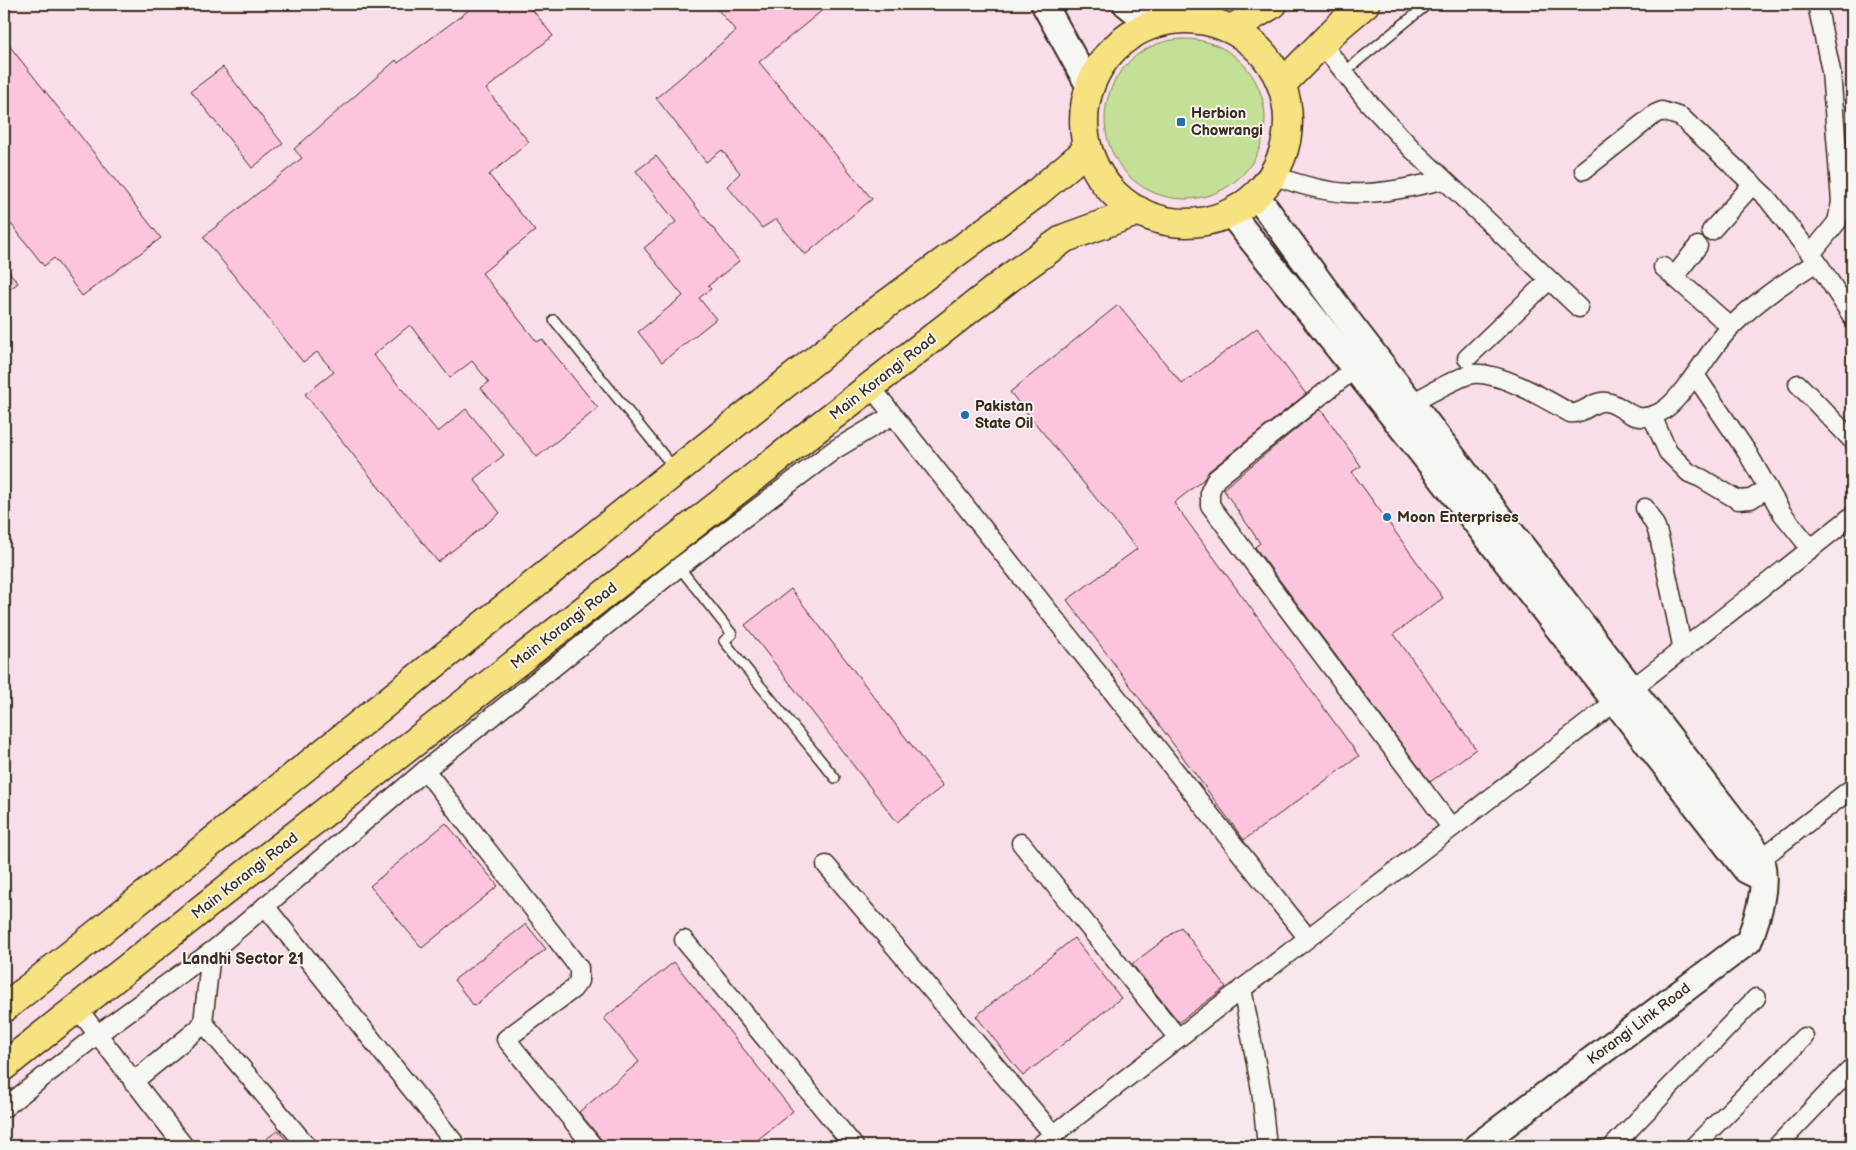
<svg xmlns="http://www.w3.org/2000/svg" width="1856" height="1150" viewBox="0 0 1856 1150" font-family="'Balsamiq Sans',sans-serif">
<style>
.built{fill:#f9dde8}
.green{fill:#c4df96;stroke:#80845a}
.building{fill:#fcc5dd;stroke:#3b2a1e}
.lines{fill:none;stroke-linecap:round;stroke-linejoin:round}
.lane-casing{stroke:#3b2a1e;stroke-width:12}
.street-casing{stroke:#3b2a1e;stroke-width:21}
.secondary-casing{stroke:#3b2a1e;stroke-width:29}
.primary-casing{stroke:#3b2a1e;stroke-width:31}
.lane{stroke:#f6f6f2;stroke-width:9}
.street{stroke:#f6f6f2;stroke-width:18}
.secondary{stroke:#f6f6f2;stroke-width:25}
.primary{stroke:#f7e281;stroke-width:28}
.poi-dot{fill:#1f6fb2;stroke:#f6f6f2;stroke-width:2}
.labels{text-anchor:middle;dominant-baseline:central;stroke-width:4;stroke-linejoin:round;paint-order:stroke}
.poi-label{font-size:15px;font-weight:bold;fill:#3b2a1e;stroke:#f6f6f2;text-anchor:start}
.street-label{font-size:15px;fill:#3b2a1e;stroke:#f6f6f2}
.neighbourhood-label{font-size:16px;font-weight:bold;fill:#3b2a1e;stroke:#f6f6f2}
</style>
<rect width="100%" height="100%" fill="#f8e7ec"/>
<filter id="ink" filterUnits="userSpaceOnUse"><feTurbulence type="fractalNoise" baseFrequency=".02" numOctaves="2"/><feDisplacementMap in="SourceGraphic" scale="10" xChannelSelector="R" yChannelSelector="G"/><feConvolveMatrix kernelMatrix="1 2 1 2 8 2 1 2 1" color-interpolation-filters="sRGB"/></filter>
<g filter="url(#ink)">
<path class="built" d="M4 4H1852V528L1462 829 1039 1146H4Z"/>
<circle class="green" cx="1185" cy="119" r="80"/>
<g class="building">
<path d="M477 4H528L553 36 486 89 529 142 489 175 535 231 482 273 537 342 542 339 598 408 537 457 481 388 489 382 472 361 450 378 410 325 373 355 438 432 466 409 504 455 474 479 500 513 438 562 305 394 334 372 317 352 303 362 203 237 302 158 294 149 396 60 398 63Z"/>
<path d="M713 4H830L759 62 872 199 805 255 776 219 762 228 727 186 740 173 722 150 706 162 656 98 736 31Z"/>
<path d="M4 39 161 238 82 296 54 258 44 266 4 215Z"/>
<path d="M223 67 283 144 252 168 191 91Z"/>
<path d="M656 156 739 261 708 286 711 289 699 298 716 319 662 362 638 332 683 296 644 248 676 222 636 171Z"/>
<path d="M4 265 18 283 4 294Z"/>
<path d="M1118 305 1182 384 1257 328 1306 394 1209 471 1204 479 1174 503 1359 756 1244 840 1067 600 1137 549 1010 392Z"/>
<path d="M1319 410 1322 411 1361 466 1352 472 1443 598 1394 634 1476 749 1430 782 1255 547 1260 543 1223 489Z"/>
<path d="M791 589 943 786 897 822 745 625Z"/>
<path d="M446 823 498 886 422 948 370 886Z"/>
<path d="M526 924 546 949 474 1006 454 980Z"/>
<path d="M1181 927 1226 987 1179 1022 1132 964Z"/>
<path d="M1074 938 1121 998 1023 1076 976 1016Z"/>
<path d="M674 962 793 1111 750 1146H603L601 1139 579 1112 639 1062 604 1018Z"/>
<path d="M278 1130 291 1146H257Z"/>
</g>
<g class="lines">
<g class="lane-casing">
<g id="lane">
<path d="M1344 72 1428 4"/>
<path d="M554 320 674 468"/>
<path d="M679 567 732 634 724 641 835 778"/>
</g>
</g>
<g class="street-casing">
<g id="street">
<path d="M1322 44 1367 101 1413 150 1579 308"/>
<path d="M1584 170 1655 114 1662 111 1681 117 1767 198 1817 262 1852 316"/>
<path d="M1273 175C1341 201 1374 196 1443 180"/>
<path d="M1711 231 1753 184"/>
<path d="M1811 254 1837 222 1841 202 1831 71 1817 4"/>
<path d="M1663 267 1731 327"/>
<path d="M1674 277 1698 246"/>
<path d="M1467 358 1548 281"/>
<path d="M1354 369 1216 479 1210 491V505L1451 827"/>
<path d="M1695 375 1747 452 1782 513 1811 549"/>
<path d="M1798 384 1852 440"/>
<path d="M871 387 1307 937"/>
<path d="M1413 402C1426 396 1459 376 1472 374 1499 371 1546 399 1570 413 1583 415 1593 400 1606 402 1623 404 1629 422 1651 416 1667 412 1679 396 1688 384 1703 365 1715 343 1732 326 1757 300 1787 281 1817 262"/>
<path d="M1652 416 1668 452 1689 473 1701 478 1738 500 1751 499 1768 488"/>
<path d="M1645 508 1656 527 1660 541 1683 650"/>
<path d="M425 770 579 968V981L573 989 506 1039 593 1146"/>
<path d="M1021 843 1178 1038"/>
<path d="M826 865 1054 1135"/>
<path d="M1752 866 1852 788"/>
<path d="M265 906 457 1146"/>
<path d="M684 940 854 1146"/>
<path d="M1242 988 1261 1090 1267 1146"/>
<path d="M78 1009 184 1146"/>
<path d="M203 1022 307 1146"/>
<path d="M133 1082 198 1029 203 1022 210 962 216 948"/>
<path d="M4 1108 98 1034 216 948 425 770 679 567 834 450 893 415"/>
<path d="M1039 1146C1309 935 1584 730 1852 516"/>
<path d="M1613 1146 1756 998"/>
<path d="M1694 1146 1804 1037"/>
<path d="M1777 1146 1852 1068"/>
</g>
</g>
<g class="secondary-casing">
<g id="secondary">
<path d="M1044 4 1089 86"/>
<path d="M1126 4 1151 24"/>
<path d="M1256 195 1349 322 1751 843C1754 848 1759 854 1761 860 1768 887 1758 916 1749 941L1477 1146"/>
<path d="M1231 214 1406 433 1746 870 1762 878"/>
</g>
</g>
<g class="primary-casing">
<g id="primary">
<circle cx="1186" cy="121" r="102"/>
<path d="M1233 28 1273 4"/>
<path d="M1282 84 1339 26 1365 4"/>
<path d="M4 1008 865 320 1033 196 1087 150"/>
<path d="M4 1066 256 866 1017 272 1065 238 1139 211"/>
</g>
</g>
<use href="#lane" class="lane"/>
<use href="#street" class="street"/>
<use href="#secondary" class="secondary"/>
<use href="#primary" class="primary"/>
</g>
</g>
<g class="poi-dot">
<rect x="1176" y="117" width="10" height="10" rx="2.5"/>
<circle cx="965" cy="415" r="5"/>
<circle cx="1387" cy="517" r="5"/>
</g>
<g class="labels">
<g class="poi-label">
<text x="1191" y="113">Herbion<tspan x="1191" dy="17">Chowrangi</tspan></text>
<text x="975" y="406">Pakistan<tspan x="975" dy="17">State Oil</tspan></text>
<text x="1397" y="517">Moon Enterprises</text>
</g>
<g class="street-label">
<text transform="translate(883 377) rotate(-38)">Main Korangi Road</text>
<text transform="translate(564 626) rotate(-38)">Main Korangi Road</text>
<text transform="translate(245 876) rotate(-38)">Main Korangi Road</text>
<text transform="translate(1639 1024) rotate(-37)">Korangi Link Road</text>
</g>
<g class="neighbourhood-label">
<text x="243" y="959">Landhi Sector 21</text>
</g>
</g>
<rect width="1856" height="1150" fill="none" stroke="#f6f6f2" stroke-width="20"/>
<rect x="10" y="10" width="1836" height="1130" fill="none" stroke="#3b2a1e" stroke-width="2" filter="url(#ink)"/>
</svg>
